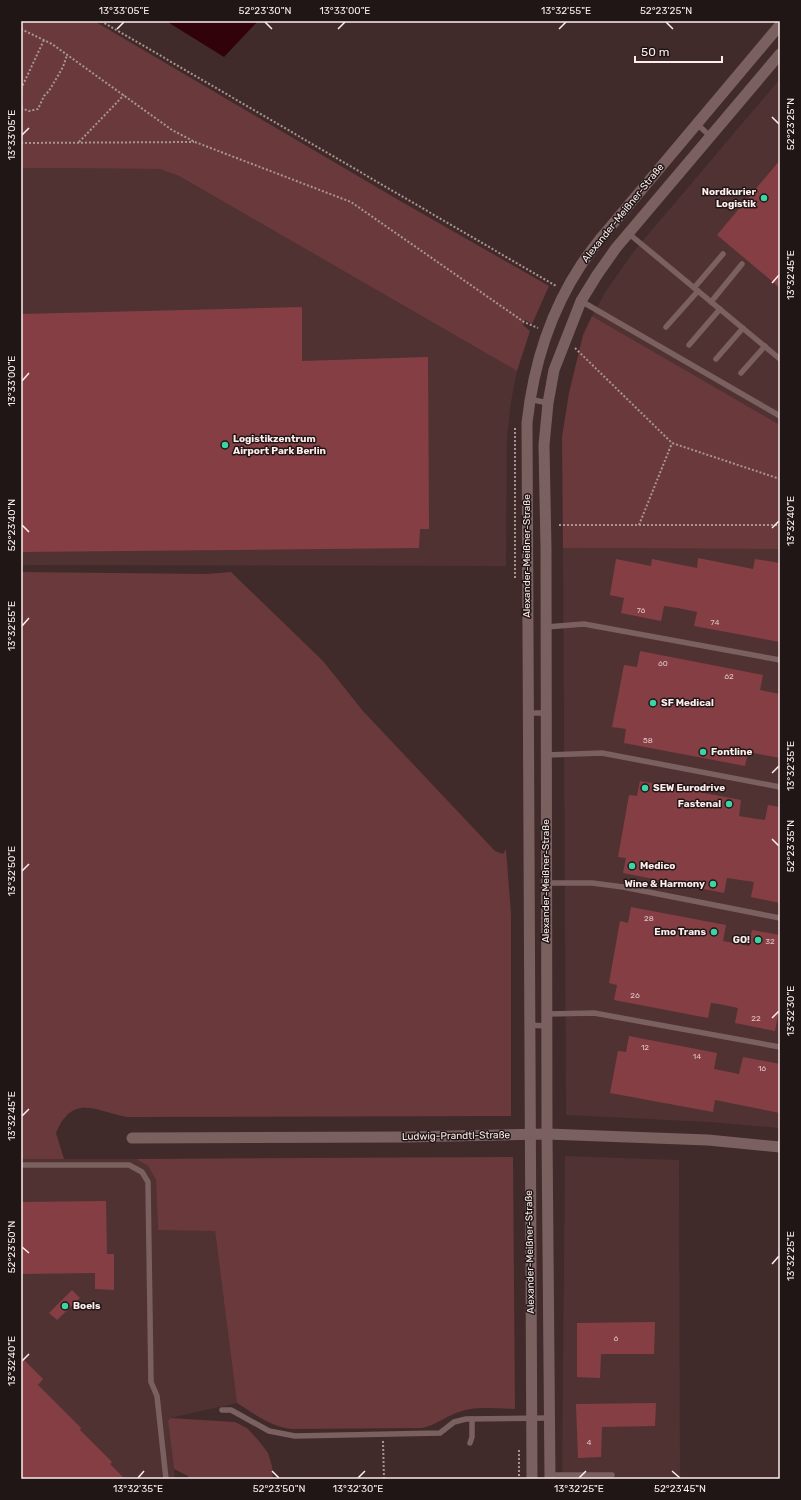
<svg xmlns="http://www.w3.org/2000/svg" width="801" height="1500" viewBox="0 0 801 1500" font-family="Rubik,sans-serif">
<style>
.built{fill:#503233}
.green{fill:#6a393c}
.water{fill:#32020a}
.building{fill:#853f44}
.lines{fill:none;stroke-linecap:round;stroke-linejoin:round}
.path{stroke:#a89595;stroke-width:2;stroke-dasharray:2 2;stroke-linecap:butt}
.lane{stroke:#7b6060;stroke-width:5.5}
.street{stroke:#7b6060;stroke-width:11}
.ticks{fill:none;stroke:#fdeded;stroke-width:1.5}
.poi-dot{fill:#3ad4a5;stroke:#211616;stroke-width:1.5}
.labels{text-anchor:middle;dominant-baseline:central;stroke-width:3;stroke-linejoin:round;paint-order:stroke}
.number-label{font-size:8px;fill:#dfc2c3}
.poi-label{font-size:10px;font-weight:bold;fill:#fdeded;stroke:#211616;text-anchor:start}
.street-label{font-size:10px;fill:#fdeded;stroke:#211616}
.neatline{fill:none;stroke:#fdeded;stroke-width:1.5}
.ticks-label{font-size:10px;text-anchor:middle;fill:#fdeded}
</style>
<rect width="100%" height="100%" fill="#412a2a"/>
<g class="built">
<path d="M780 79V425L592 316 606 291 634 251Z"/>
<path d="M21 168 159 169 179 176 517 371 511 402 507 437 506 566 21 565Z"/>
<path d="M563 548 780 549V1128L710 1122 566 1115Z"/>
<path d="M565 1156 679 1160 680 1479H562Z"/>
<path d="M21 1159H136L148 1166 156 1180 158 1230H215L237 1403 170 1418 168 1421 175 1479H21Z"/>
</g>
<g class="green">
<path d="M21 21H94L402 202 549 286 532 324 525 320 523 325 530 331 517 371 179 176 159 169 21 168Z"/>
<path d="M592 316 780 425V549L563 548 562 437 569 393 583 335Z"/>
<path d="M21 572 206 574 231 572 323 661 363 711 495 851 503 854 506 849 511 914V1116L127 1117C95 1111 73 1093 56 1133L64 1159H21Z"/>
<path d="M513 1157 515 1409C498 1409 478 1406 462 1411 447 1415 437 1425 422 1428L292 1429C272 1427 254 1414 237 1403L215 1231 158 1230 156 1180 148 1166 136 1159Z"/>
<path d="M170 1418 235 1422 247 1428 259 1441 268 1453 272 1466 273 1479H189L188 1476 174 1469 168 1421Z"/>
</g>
<path class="water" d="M166 21H258L224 57Z"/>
<g class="building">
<path d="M780 160V288L717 235Z"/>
<path d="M302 307V361L428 357 429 529H420L419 548 21 552V314Z"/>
<path d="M698 558 753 569 755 559 780 563V642L694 626 697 612 678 608 664 606 661 621 621 613 624 598 610 595 616 559 651 566 652 559 697 568Z"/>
<path d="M640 651 763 675 760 690 780 694V758L748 752 745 766 624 743 626 729 612 727 624 665 637 667Z"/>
<path d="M640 781 741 800 739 816 757 819 765 820 768 805 780 807V903L751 897 754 882 734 879 727 878 724 893 623 873 626 858 618 857 629 795 637 796Z"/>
<path d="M631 907 726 925 723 941 749 946 752 930 780 935V1016L778 1015 775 1031 735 1023 738 1008 719 1004 711 1003 708 1018 614 1000 617 985 609 983 620 921 628 923Z"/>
<path d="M629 1036 717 1053 714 1069 739 1074 743 1057 780 1064V1113L715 1100 713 1112 610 1093 618 1051 626 1052Z"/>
<path d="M106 1201 107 1254H114V1290L95 1289V1273L21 1274V1202Z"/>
<path d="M72 1290 80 1298 57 1320 49 1313Z"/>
<path d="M655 1322 654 1354H601L600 1378 577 1377V1323Z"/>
<path d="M21 1357 43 1379 38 1385 81 1428 80 1430 112 1462 110 1464 125 1479H21Z"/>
<path d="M656 1403 655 1426 602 1427 601 1457 578 1458 576 1404Z"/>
</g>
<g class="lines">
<g class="path">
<path d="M101 21 556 286"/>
<path d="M21 29 52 44 172 130 195 142 351 202 524 322 538 328"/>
<path d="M21 89 44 40"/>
<path d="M21 108 29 111 38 109 44 96 49 91 63 67 67 55"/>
<path d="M79 142 124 95"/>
<path d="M21 143 194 142"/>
<path d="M575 348 672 443 780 479"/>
<path d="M559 525H780"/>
<path d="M639 525 672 443"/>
<path d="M515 578V428"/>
<path d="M383 1441 384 1479"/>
<path d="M519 1450V1479"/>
</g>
<g class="lane">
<path d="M697 124 710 136"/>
<path d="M628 233 780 359"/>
<path d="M694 288 723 254"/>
<path d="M581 301 780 416"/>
<path d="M711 302 742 264"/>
<path d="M666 327 698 291"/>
<path d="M689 345 720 309"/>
<path d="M716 359 743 328"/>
<path d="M741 373 765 346"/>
<path d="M529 399 548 403"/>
<path d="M546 627 584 624 780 660"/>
<path d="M528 713H545"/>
<path d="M546 755 602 753 780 787"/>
<path d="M546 883H592L623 887 780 918"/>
<path d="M547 1014 594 1013 780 1047"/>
<path d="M528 1025 547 1026"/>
<path d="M21 1165H129L142 1172 148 1182 151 1382 157 1396 166 1479"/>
<path d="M222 1410H231L269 1431 295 1436 440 1433 454 1422 466 1419 549 1418"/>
<path d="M470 1443 472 1437V1419"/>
<path d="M550 1475H612"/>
</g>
<g class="street">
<path d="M132 1138 406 1137 547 1134 708 1140 780 1147"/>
<path d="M532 1479C528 1127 527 775 527 423 533 368 550 312 581 265 587 256 594 247 601 238L780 25"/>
<path d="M550 1479 547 1134 546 549 544 445 548 403 554 370 581 301 597 275 616 248 780 54"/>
</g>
</g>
<path class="ticks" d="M265 22 272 29M666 22 673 29M117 29 124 22M338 29 345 22M559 29 566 22M772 117 779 124M22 135 29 128M772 283 779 275M22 381 29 373M22 525 29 532M772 528 779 521M22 626 29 618M772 773 779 766M772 839 779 846M22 871 29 864M772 1018 779 1011M22 1116 29 1109M22 1247 29 1253M772 1264 779 1256M22 1361 29 1354M272 1471 279 1478M672 1471 680 1478M138 1478 144 1471M358 1478 365 1471M579 1478 586 1471"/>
<g class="poi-dot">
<circle cx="764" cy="198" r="4"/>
<circle cx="225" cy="445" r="4"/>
<circle cx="653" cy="703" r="4"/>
<circle cx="703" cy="752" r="4"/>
<circle cx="645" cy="788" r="4"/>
<circle cx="729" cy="804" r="4"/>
<circle cx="632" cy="866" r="4"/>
<circle cx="713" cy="884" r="4"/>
<circle cx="714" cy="932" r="4"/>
<circle cx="758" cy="940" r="4"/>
<circle cx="65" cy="1306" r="4"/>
</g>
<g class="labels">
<g class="number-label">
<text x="641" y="610">76</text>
<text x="715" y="622">74</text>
<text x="663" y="663">60</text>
<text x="729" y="676">62</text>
<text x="648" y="740">58</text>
<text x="649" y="918">28</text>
<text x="770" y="941">32</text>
<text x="635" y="995">26</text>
<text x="756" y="1018">22</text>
<text x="645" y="1047">12</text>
<text x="697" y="1056">14</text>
<text x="762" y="1068">16</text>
<text x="616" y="1338">6</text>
<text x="589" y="1442">4</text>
</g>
<g class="poi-label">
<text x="756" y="192" text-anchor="end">Nordkurier<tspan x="756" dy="12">Logistik</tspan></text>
<text x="233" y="439">Logistikzentrum<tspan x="233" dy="12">Airport Park Berlin</tspan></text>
<text x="661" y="703">SF Medical</text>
<text x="711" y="752">Fontline</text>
<text x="653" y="788">SEW Eurodrive</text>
<text x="721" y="804" text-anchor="end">Fastenal</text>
<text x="640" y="866">Medico</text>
<text x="705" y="884" text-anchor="end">Wine &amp; Harmony</text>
<text x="706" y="932" text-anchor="end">Emo Trans</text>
<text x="750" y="940" text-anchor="end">GO!</text>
<text x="73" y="1306">Boels</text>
</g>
<g class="street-label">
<text transform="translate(623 213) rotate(-51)">Alexander-Meißner-Straße</text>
<text transform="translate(527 556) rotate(-90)">Alexander-Meißner-Straße</text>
<text transform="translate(546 881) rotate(-90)">Alexander-Meißner-Straße</text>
<text transform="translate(456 1136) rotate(-1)">Ludwig-Prandtl-Straße</text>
<text transform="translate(530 1252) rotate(-91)">Alexander-Meißner-Straße</text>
</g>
</g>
<rect width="801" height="1500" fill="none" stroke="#211616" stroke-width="44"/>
<path d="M635 56v6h87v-6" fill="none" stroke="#fdeded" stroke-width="2"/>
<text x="641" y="56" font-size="12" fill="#fdeded" stroke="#211616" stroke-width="3" paint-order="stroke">50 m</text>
<rect x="22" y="22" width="757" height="1456" class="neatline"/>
<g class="ticks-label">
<text x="124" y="14">13°33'05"E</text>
<text x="265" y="14">52°23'30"N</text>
<text x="345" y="14">13°33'00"E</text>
<text x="566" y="14">13°32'55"E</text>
<text x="666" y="14">52°23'25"N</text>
<text transform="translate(790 124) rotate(-90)" y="4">52°23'25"N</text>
<text transform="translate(11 135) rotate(-90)" y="4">13°33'05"E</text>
<text transform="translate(790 275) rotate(-90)" y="4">13°32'45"E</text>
<text transform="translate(11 381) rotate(-90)" y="4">13°33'00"E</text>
<text transform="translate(790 521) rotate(-90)" y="4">13°32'40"E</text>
<text transform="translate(11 525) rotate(-90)" y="4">52°23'40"N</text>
<text transform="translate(11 626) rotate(-90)" y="4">13°32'55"E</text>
<text transform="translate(790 766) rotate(-90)" y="4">13°32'35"E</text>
<text transform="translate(790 846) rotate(-90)" y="4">52°23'35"N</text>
<text transform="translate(11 871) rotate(-90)" y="4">13°32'50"E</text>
<text transform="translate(790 1011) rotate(-90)" y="4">13°32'30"E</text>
<text transform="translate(11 1116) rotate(-90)" y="4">13°32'45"E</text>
<text transform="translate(11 1247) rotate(-90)" y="4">52°23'50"N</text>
<text transform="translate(790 1256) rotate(-90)" y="4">13°32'25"E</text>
<text transform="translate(11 1361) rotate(-90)" y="4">13°32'40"E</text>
<text x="138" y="1492">13°32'35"E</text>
<text x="279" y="1492">52°23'50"N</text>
<text x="358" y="1492">13°32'30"E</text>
<text x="579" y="1492">13°32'25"E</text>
<text x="680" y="1492">52°23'45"N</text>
</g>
</svg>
